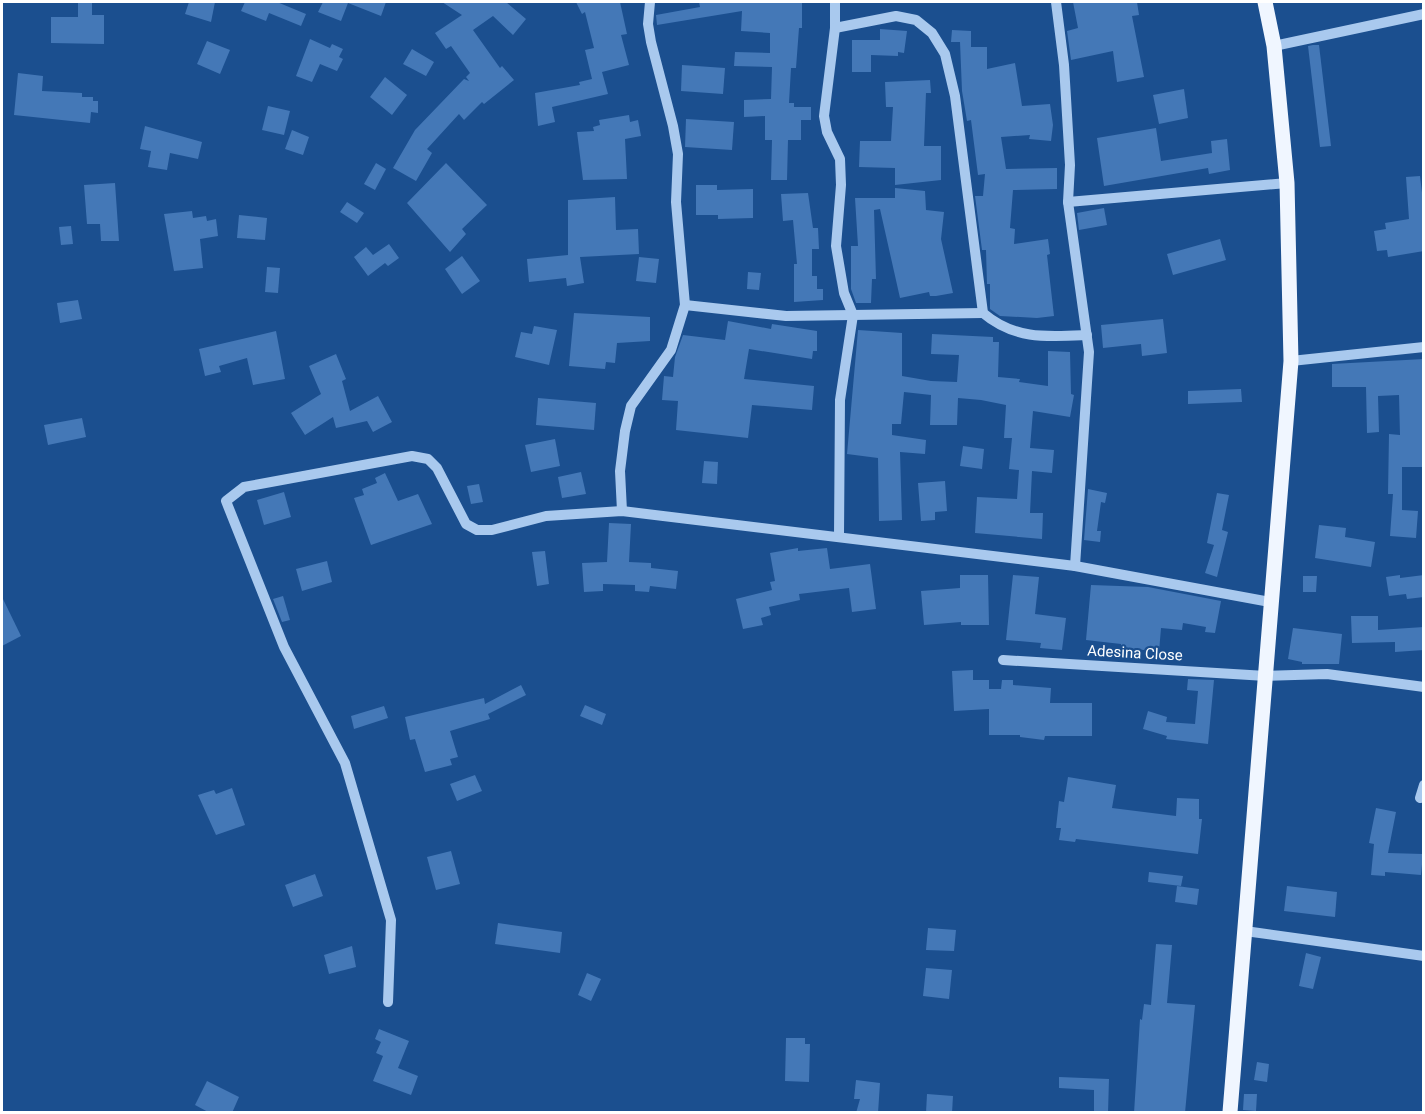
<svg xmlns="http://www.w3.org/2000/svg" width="1425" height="1114" viewBox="0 0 1425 1114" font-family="Roboto,sans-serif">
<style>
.building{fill:#4478b7}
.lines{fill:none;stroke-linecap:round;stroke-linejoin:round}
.minor{stroke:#a9c9ee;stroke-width:10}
.major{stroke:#f0f6ff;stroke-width:15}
.labels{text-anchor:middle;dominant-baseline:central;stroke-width:4.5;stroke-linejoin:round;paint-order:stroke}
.street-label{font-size:15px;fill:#fff;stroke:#1b4f8f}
</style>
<rect width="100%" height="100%" fill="#1b4f8f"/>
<g class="building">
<path d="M78 2H92V15H104V44L51 43V17H78Z"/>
<path d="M189 2H215L211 22 185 14Z"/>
<path d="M245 2H277L306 14 301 26 269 13 266 21 241 11Z"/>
<path d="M323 2H386L381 16 348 3 341 21 318 12Z"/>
<path d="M442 2H506L526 19 513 35 493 16 473 30 500 68 502 66 514 80 484 104 482 102 464 120 459 114 427 149 432 153 416 181 393 168 415 130 464 79 469 81 466 77 470 73 451 46 446 49 435 33 462 15Z"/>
<path d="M576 2H620L627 34 621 35 629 65 602 72 608 94 552 107 555 122 538 126 535 93 580 85 579 82 592 79 585 50 594 48 585 12 582 14Z"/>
<path d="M699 2H802V28H799L796 68H791L789 103H794V107H811V120H801V140H788L787 180H771L772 140H765V116L744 117V100L771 99 772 67 734 66 735 52 770 53V33L741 31 742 11 657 25 656 15 700 7Z"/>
<path d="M1073 2H1137L1139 15 1132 16 1144 77 1117 82 1113 51 1071 60 1067 31 1078 28Z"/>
<path d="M880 29 907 31 904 53 898 52V56L871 55V72H852V40H880Z"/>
<path d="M952 30 971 31V47H987V69L1015 63 1022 106 1050 104 1053 125 1051 141 1029 139 1030 135 1001 137 1006 169 1057 168V189L1013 190 1010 228 1015 229 1014 244 1048 239 1050 254 1047 255 1054 316 1037 318 1000 316 990 309V284H987L986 250H982L975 196H983L985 174 978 175 971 120 967 121 962 91 960 42H951Z"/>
<path d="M310 39 330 48 332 44 343 49 339 57 343 59 337 71 320 64 312 82 296 76Z"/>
<path d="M207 41 230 50 220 74 197 64Z"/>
<path d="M1313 45H1319L1331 146 1320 147 1308 46Z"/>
<path d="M412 49 434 62 426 76 403 64Z"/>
<path d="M682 65 725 68 723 94 681 91Z"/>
<path d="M18 73 43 76 42 91 82 93V97H93V101H98V113L91 112 90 123 14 115Z"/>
<path d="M385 77 407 95 392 115 370 97Z"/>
<path d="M930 80 931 93H926L924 146H941V180L895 185V168L859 167 860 141H891L893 107H886L885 82Z"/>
<path d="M1184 89 1188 118 1159 124 1153 95Z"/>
<path d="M268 106 290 111 284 135 262 130Z"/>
<path d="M629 115 630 122 638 120 641 136 625 139 627 179 583 180 577 132 594 131 593 127 600 125 599 120Z"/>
<path d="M686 119 734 122 732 150 685 147Z"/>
<path d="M145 126 202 142 198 159 170 153 167 170 148 167 151 151 140 149Z"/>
<path d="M1156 128 1161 161 1212 153 1211 141 1227 139 1230 170 1209 174 1208 168 1104 186 1097 138Z"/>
<path d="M292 130 309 137 303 155 285 149Z"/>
<path d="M376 163 386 169 375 190 364 184Z"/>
<path d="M446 163 487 205 462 229 466 234 450 252 407 203Z"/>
<path d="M1420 176 1424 209V251L1388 257 1387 250 1377 251 1374 231 1386 229 1385 223 1409 219 1406 177Z"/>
<path d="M115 183 119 241H101L100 224H87L84 185Z"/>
<path d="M696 185H717V190L753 189V218L718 219V215H696Z"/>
<path d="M895 188 925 191 926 210 944 212 941 239 953 293 936 296H930L929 292 900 298 880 209 874 210 876 279H872L871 303H856L851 289V246H858L855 198H895Z"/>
<path d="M808 193 813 228H818L819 249H812V276H817V289H823V300L794 302V264H797L793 220 783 221 781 194Z"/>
<path d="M615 197 616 230 638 229 639 254 580 257 584 283 567 286 566 278 529 282 527 259 568 255V200Z"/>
<path d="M347 202 364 213 357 223 340 212Z"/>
<path d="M1104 208 1107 225 1079 230 1077 213Z"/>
<path d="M192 211 193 218 206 216 207 221 216 219 218 236 200 239 203 268 174 271 164 214Z"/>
<path d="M239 215 267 218 265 240 237 238Z"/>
<path d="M71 226 73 244 61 245 59 227Z"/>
<path d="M1220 239 1226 260 1173 275 1167 254Z"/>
<path d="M389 244 399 258 388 266 385 263 368 276 354 257 366 247 373 255Z"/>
<path d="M462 256 480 281 462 294 445 269Z"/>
<path d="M639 257 659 259 656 283 636 281Z"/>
<path d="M267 267 280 268 278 293 265 292Z"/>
<path d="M748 272 761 273 759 290 747 289Z"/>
<path d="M78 300 82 319 60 323 57 303Z"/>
<path d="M574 313 650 317V341L617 343 615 363 606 362 605 369 569 366Z"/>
<path d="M1163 319 1167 353 1142 356 1141 344 1103 348 1101 325Z"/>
<path d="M728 321 771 329 772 324 817 331V351H813L812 359 749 349 744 379 814 386 812 410 752 405 748 438 676 430 678 401 662 400 664 376 673 377 675 357 683 335 725 340Z"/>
<path d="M534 326 557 330 549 365 515 357 521 332 532 334Z"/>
<path d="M858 330 902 333V376L931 381 957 382 959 355 931 354 932 334 993 337V342H999L998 377 1020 379 1019 382 1048 386V351L1070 352 1071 394 1074 395 1070 417 1033 411 1030 448 1054 450 1052 473 1032 471 1030 513H1043L1042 539 975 533 977 497 1017 499 1019 470 1009 469 1012 438H1004L1006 405 981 400 958 398 957 425H930L931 395 904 392 901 424H892V435L926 440 925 454 900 452 902 520 879 521 878 458 847 454Z"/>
<path d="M276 331 285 379 253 385 247 358 219 366 221 372 205 376 199 349Z"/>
<path d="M336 354 346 379 342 381 350 411 378 396 392 422 373 432 367 421 336 428 333 417 305 435 291 413 321 394 309 366Z"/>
<path d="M1424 359V467H1402V510L1418 511 1416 538 1390 536 1393 494H1388L1389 434 1400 435 1399 395 1378 396 1379 432 1367 433 1366 387H1332V364Z"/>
<path d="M1241 389 1242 402 1188 404V391Z"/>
<path d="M538 398 596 403 594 430 536 425Z"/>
<path d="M82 418 86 437 48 445 44 425Z"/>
<path d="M555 439 560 466 531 472 525 445Z"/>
<path d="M963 446 984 449 982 469 960 466Z"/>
<path d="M704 461 718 462 717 484 702 483Z"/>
<path d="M581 472 586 494 562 498 558 477Z"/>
<path d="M385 473 398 501 418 494 432 524 371 545 354 498 364 495 362 489 377 483 375 478Z"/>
<path d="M945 481 947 511 935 512V520L921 521 918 483Z"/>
<path d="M479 484 483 502 471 504 467 486Z"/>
<path d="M1088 489 1107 493 1105 503 1101 502 1097 531H1101L1100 542 1084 540Z"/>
<path d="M284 492 291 517 264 525 257 500Z"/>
<path d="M1217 493 1229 495 1222 530 1228 532 1217 577 1205 573 1214 545 1207 543Z"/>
<path d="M609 523 631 524 629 562 651 563V568L678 571 676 589 650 586 649 592 635 591V585L603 584V591L584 592 582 563 607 562Z"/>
<path d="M1319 525 1346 528 1345 537 1375 542 1371 567 1315 558Z"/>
<path d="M798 548V551L827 548 830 569 870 564 876 609 852 612 849 588 799 594 800 600 769 607 771 615 761 618 763 625 743 629 736 599 772 590 770 582 775 581 770 553Z"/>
<path d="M545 551 549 584 537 586 532 552Z"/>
<path d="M327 561 332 582 302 591 296 569Z"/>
<path d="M960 575H988L989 625H961V622L924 625 921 591 960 588Z"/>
<path d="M1013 575 1039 577 1035 614 1066 618 1062 650 1040 648 1041 643 1006 640Z"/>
<path d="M1400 575V578L1424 575V597L1407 599 1406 594 1389 596 1386 577Z"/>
<path d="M1303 576H1317L1316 592H1303Z"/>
<path d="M1091 585 1148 587 1221 601 1215 633 1205 632 1206 627 1183 623 1182 630 1161 628 1159 652 1121 647V644L1086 640Z"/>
<path d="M283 596 290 620 282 622 273 599Z"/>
<path d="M2 597 21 636 2 646Z"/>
<path d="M1351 616H1378V630L1424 627V650L1395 652V642L1352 643Z"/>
<path d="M1293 628 1342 634 1339 664H1302V662L1288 659Z"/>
<path d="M973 670V680H989V689H1001L1002 680H1013V685L1051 688 1050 703H1092V736H1045L1044 740 1020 737V735H989V709L954 711 952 671Z"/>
<path d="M1188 679 1214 680 1208 744 1166 739 1167 736 1143 729 1148 711 1167 717 1166 722 1195 724 1198 691 1187 690Z"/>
<path d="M521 685 526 695 488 714 490 719 450 731 458 757 450 759 452 765 425 772 415 739 410 740 405 717 484 698 485 704Z"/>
<path d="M585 705 606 714 602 725 580 716Z"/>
<path d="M384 706 388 718 354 729 351 716Z"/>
<path d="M475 775 482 791 457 801 450 784Z"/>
<path d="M1068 777 1116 785 1112 808 1176 816 1177 798 1199 799V819H1202L1198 854 1076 839 1075 842 1059 840 1061 828H1056L1059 801 1064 802Z"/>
<path d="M232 788 245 825 216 835 198 795 214 790 216 794Z"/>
<path d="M1376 808 1396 812 1388 853 1423 854 1421 875 1385 872V876L1371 875 1374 844 1369 843Z"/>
<path d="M451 851 460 884 436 890 427 857Z"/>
<path d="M1149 872 1183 876 1181 886 1148 882Z"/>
<path d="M315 874 323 896 293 907 285 885Z"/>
<path d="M1177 886 1199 889 1197 905 1175 902Z"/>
<path d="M1287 886 1337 892 1335 917 1284 911Z"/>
<path d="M498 923 562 932 560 953 495 944Z"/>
<path d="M928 928 956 930 954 951 926 950Z"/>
<path d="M1156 944 1172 945 1167 1003 1195 1005 1185 1113H1134L1140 1019 1142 1020 1144 1004 1151 1005Z"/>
<path d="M352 946 356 967 329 974 324 955Z"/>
<path d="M1306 953 1321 957 1313 989 1299 986Z"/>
<path d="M926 968 952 970 949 999 923 996Z"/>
<path d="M587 973 601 979 591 1001 578 995Z"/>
<path d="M379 1029 409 1041 398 1068 418 1076 411 1095 373 1081 383 1056 376 1053 381 1042 375 1039Z"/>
<path d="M786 1038H805V1044H810L809 1082 785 1081Z"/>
<path d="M1257 1062 1269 1064 1267 1082 1254 1080Z"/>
<path d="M1059 1077 1109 1079 1108 1113H1094V1090L1059 1088Z"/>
<path d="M856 1080 880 1083 878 1113H856L860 1099H854Z"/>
<path d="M207 1081 239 1097 232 1113H210L195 1105Z"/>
<path d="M927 1094 953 1096 952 1113H926Z"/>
<path d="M1244 1094H1257L1256 1111 1243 1110Z"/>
</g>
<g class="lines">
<g class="minor">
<path d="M835 2V28L824 116 827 132 840 159 841 185 836 246 844 293 853 315 840 400 839 536"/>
<path d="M1056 2 1064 65 1070 165 1068 202 1089 352 1075 566"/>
<path d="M835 28 896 16 916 20 932 33 945 54 955 96 983 313C1015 340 1047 337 1087 335"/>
<path d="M1274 46 1424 14"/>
<path d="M1068 202 1287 183"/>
<path d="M685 305 786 316 983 313"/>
<path d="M1291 361 1424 347"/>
<path d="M622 511 620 471 625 431 631 406 671 350 685 305 676 202 678 154 673 126 651 42 648 24 650 2"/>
<path d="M1003 660 1266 676 1327 674 1424 687"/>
<path d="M1420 798 1424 785"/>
<path d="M1245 931 1424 956"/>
<path d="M388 1002 391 920 345 763 284 647 226 501 244 487 412 456 428 459 437 468 466 524 477 530H492L546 516 622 511 1075 566 1270 602"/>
</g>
<path class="major" d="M1230 1112 1291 361 1287 183 1274 46 1265 2"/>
</g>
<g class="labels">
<g class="street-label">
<text transform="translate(1135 653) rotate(3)">Adesina Close</text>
</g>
</g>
<rect width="1425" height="1114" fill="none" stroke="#ffffff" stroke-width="6"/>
</svg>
